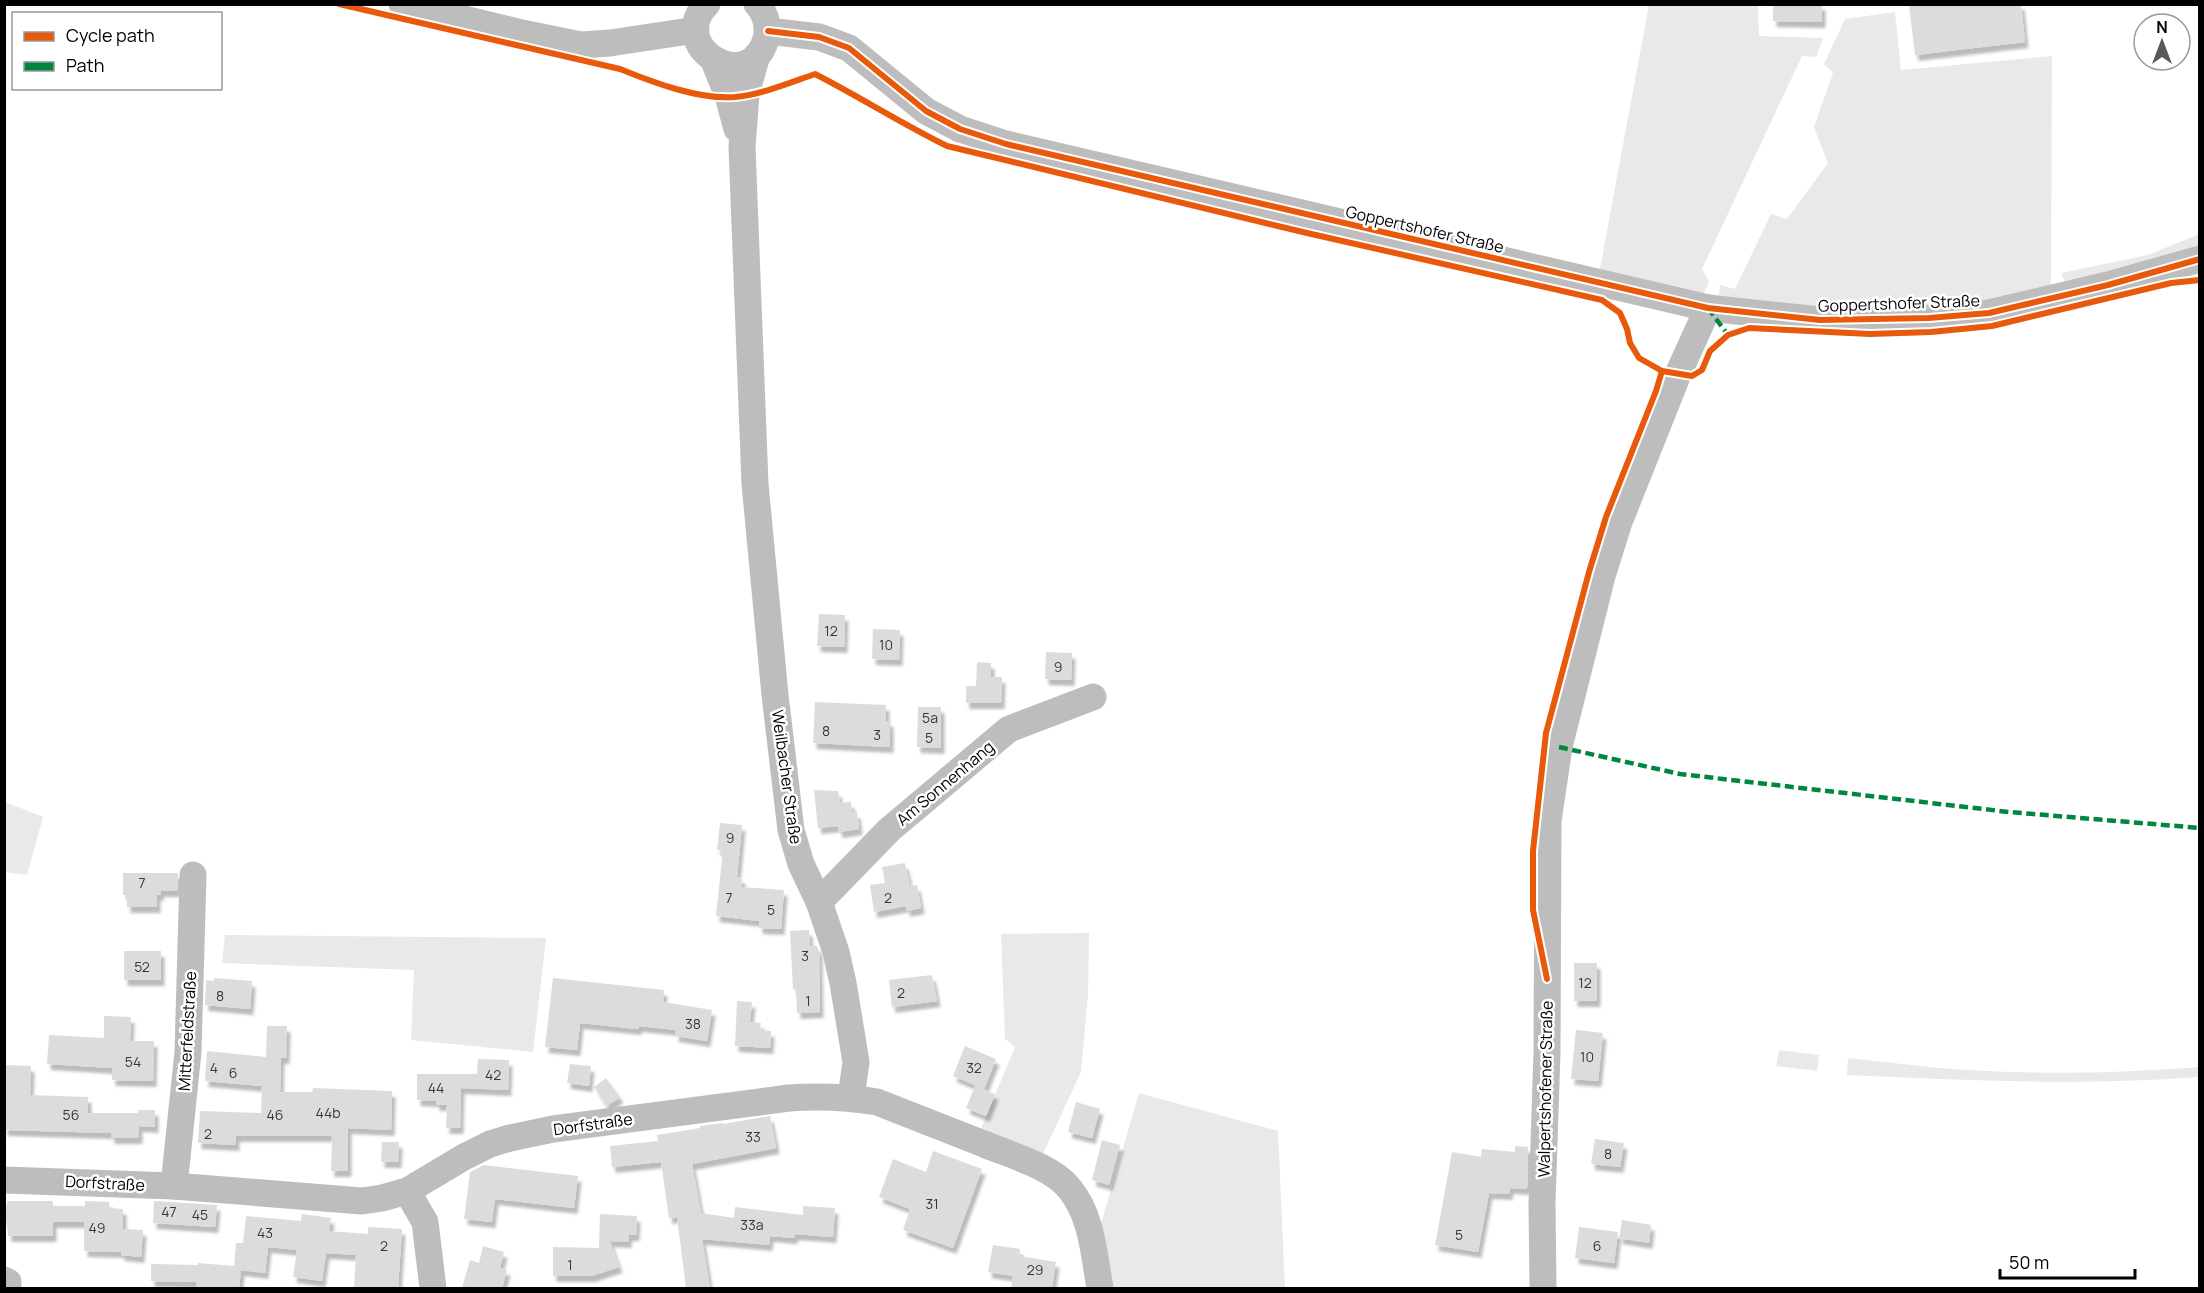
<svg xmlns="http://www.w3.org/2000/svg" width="2204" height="1293" viewBox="0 0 2204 1293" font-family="Manrope,sans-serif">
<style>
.green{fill:#e9e9e9}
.building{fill:#dcdcdc;filter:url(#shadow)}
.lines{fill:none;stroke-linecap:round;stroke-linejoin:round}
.minor{stroke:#bdbdbd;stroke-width:27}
.quiet{stroke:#00873e;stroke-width:4.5;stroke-dasharray:9 4.5;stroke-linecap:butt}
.cycleway-casing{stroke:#fff;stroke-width:10}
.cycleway{stroke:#e8590c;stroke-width:6}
.labels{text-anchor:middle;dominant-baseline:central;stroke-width:5;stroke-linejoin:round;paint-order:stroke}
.number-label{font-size:14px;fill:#373737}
.street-label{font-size:16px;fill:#000;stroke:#fff}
</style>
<defs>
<filter id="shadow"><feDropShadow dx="3.5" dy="6" stdDeviation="1.5" flood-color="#0004"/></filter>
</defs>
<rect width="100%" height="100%" fill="#fff"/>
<g class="green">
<path d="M1649 5H1758L1759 36 1823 38 1816 57 1802 56 1702 269 1709 282 1704 292 1697 297 1599 274Z"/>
<path d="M1895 12 1901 70 2052 56 2051 289 1986 305 1869 313 1719 296 1720 285 1735 289 1771 214 1787 219 1828 163 1814 127 1833 73 1824 64 1845 19Z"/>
<path d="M2199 234V245L2183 253 2066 285 2061 273 2148 255Z"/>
<path d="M5 802 43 817 27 875 5 872Z"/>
<path d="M1089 933 1088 995 1081 1072 1042 1156 980 1131 1015 1047 1005 1039 1001 934Z"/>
<path d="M225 935 546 938 533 1052 411 1040 414 970 222 963Z"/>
<path d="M1779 1050 1819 1055 1817 1071 1776 1066Z"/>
<path d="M1848 1058C1878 1061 1908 1065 1939 1068 2025 1075 2113 1074 2199 1067V1077C2082 1086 1965 1080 1847 1075Z"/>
<path d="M1139 1093 1278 1131 1285 1288H1105L1101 1224Z"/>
</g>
<g class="building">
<path d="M1773 4H1822V22L1773 21Z"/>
<path d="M1909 4H2021L2025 42 1915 55Z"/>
<path d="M819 614 845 615 844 647 817 646Z"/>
<path d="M873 629 900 630 899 660 872 659Z"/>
<path d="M1046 652 1072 653 1071 680 1045 679Z"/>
<path d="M977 662 991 663V677H1002L1001 703H966V686H976Z"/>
<path d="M815 702 886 705V721H890V747L813 743Z"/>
<path d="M918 707H941V748L917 747Z"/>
<path d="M814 790 838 791 840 803 851 802 852 813 857 812 859 829 839 832 838 826 818 828Z"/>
<path d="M720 823 742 825 737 877 742 878 741 887 784 890 781 929 759 928V921L716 916 723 850H717Z"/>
<path d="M905 863 910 886 917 885 921 908 907 911 906 906 874 912 870 885 885 883 882 867Z"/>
<path d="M123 873H178L177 891H160L161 895H157V907H127V895H123Z"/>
<path d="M809 930 810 946H817L819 951 820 1012 797 1013 796 989H793L790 931Z"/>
<rect x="124" y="951" width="37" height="29"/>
<rect x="1574" y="963" width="23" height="38"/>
<path d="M932 975 937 1001 892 1007 889 980Z"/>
<path d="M214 978 252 981 250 1009 205 1005 206 980 214 981Z"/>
<path d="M553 978 664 990 663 1002 712 1010 707 1041 675 1036 676 1030 639 1026 638 1029 580 1023 577 1050 545 1047Z"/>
<path d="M737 1001 752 1002 750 1021H740L761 1023 760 1030 771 1031 770 1048 735 1046Z"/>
<path d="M104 1016 131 1017 130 1041H154L153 1081 112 1080V1068L47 1064 49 1035 104 1038Z"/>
<path d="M267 1026H287L286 1058H281L280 1092H312L313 1088 392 1091 391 1130 348 1128V1171H331L332 1136H236V1145L198 1143 200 1111 261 1113 262 1086 205 1081 207 1051 266 1057Z"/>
<path d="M1576 1030 1603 1033 1598 1081 1571 1079Z"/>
<path d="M965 1046 996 1059 984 1089 953 1076Z"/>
<path d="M478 1059 509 1060 508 1090 461 1088 460 1128H446L447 1105H436V1101L417 1100V1074H477Z"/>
<path d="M570 1064 591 1066 589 1086 567 1083Z"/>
<path d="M4 1065 31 1066 30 1095 88 1097V1113H138V1110H155V1127L139 1126V1138H111V1133L4 1130Z"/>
<path d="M606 1078 620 1097 607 1106 594 1087Z"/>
<path d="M975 1086 995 1094 986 1116 966 1108Z"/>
<path d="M1076 1102 1100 1109 1092 1138 1068 1132Z"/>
<path d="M770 1116 776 1148 692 1164 701 1213 734 1218 735 1207 803 1215V1206L835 1208 833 1237 795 1234 794 1238 770 1236 769 1245 702 1239 710 1288H686L677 1217 669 1218 661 1162 612 1167 610 1146 658 1141 657 1135 700 1128V1126L722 1123 723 1124Z"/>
<path d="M1595 1139 1624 1143 1620 1167 1591 1164Z"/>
<path d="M1102 1140 1120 1145 1109 1185 1092 1180Z"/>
<path d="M382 1142H399L398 1162H381Z"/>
<path d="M1515 1146 1528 1147 1527 1189 1510 1188 1509 1194 1489 1193 1478 1252 1435 1245 1452 1152 1481 1157 1482 1149 1515 1152Z"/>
<path d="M933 1151 982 1169 953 1248 903 1230 910 1209 879 1197 893 1159 926 1172Z"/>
<path d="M484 1165 578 1176 574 1208 495 1199 492 1222 464 1219 470 1172Z"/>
<path d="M7 1201H53V1206H85V1201L109 1202V1208L123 1209V1229L143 1230 141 1257 121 1255V1252L84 1251V1222H53V1236H8L7 1222H4V1205H7Z"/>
<path d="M154 1201 217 1205 215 1227 153 1223Z"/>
<path d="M302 1214 331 1218 329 1231 368 1234V1227L402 1229 398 1288H354L356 1255 326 1253 322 1281 293 1277 297 1250 268 1247 265 1273 241 1270 239 1288H196L197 1282 151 1281V1264L198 1265V1263L234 1266 236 1243H243L246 1216 301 1221Z"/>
<path d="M600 1214 637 1216 636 1235H629L628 1242 610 1241 619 1267 592 1276H553V1247L599 1248Z"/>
<path d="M1622 1220 1651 1225 1649 1243 1619 1238Z"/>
<path d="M1579 1227 1618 1232 1614 1263 1575 1258Z"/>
<path d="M993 1245 1020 1249 1019 1256 1056 1262 1052 1288H1011L1013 1276 988 1272Z"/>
<path d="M483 1246 504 1252 500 1268 507 1270 502 1288H462L470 1260 479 1263Z"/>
</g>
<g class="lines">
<g class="minor">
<path d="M402 4 522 33 581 45 610 43 696 30"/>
<path d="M707 4C665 46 749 98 766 39 769 26 766 14 757 4"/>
<path d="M768 31 819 37 849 48 926 111 960 129 1006 144 1708 308 1820 320 1929 318 1989 313 2108 285 2200 259"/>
<path d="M757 55 746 94 742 147 755 484 775 695 791 830 801 864 819 902 836 952 843 983 856 1062 851 1098"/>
<path d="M714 61 728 96 737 129"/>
<path d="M819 902 889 830 1009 729 1093 697"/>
<path d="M4 1180 174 1186 362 1201 382 1198 407 1191 464 1157 490 1144 510 1138 553 1129 789 1098C819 1096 847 1097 877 1102 912 1116 948 1130 984 1144 1010 1155 1051 1166 1069 1188 1092 1215 1094 1255 1100 1288"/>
<path d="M174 1186 188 1052 193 875"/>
<path d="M407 1191 425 1222 433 1288"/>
<path d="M4 1280 8 1282V1288"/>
<path d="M1543 1288 1542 1204 1547 1052 1548 821 1559 747 1602 576 1619 522 1678 374 1708 308"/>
</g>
<g class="quiet">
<path d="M1708 308 1728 335"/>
<path d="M1559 747 1680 774 2009 812 2200 828"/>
</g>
<g class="cycleway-casing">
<g id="cycleway">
<path d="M339 4 620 69C652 82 699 100 735 97 763 94 789 83 815 74 860 97 902 124 947 146L1307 233 1602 300 1620 313 1627 329 1630 343 1639 358 1662 371 1692 376 1702 370 1710 351 1728 335 1749 328 1870 334 1931 332 1992 326 2171 283 2200 280"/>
<path d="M768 31 819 37 849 48 926 111 960 129 1006 144 1708 308 1820 320 1929 318 1989 313 2108 285 2200 259"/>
<path d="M1547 979 1533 910V851L1546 733 1589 572 1606 517 1656 391 1662 371"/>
</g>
</g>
<use href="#cycleway" class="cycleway"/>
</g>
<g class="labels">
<g class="number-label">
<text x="831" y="630">12</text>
<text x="886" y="644">10</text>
<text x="1058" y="666">9</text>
<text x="930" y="717">5a</text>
<text x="826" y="730">8</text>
<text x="877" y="734">3</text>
<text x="929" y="737">5</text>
<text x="730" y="837">9</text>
<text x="142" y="882">7</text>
<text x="729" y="897">7</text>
<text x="888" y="897">2</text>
<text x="771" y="909">5</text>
<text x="805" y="955">3</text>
<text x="142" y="966">52</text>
<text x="1585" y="982">12</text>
<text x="901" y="992">2</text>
<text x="220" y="995">8</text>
<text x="808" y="1000">1</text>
<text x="693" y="1023">38</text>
<text x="1587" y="1056">10</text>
<text x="133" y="1061">54</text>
<text x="214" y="1067">4</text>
<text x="974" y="1067">32</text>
<text x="233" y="1072">6</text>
<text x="493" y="1074">42</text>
<text x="436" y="1087">44</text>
<text x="328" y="1112">44b</text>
<text x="71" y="1114">56</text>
<text x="275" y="1114">46</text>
<text x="208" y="1133">2</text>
<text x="753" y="1136">33</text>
<text x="1608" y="1153">8</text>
<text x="932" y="1203">31</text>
<text x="169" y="1211">47</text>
<text x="200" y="1214">45</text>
<text x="752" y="1224">33a</text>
<text x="97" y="1227">49</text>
<text x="265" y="1232">43</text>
<text x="1459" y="1234">5</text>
<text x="384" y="1245">2</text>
<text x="1597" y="1245">6</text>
<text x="570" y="1264">1</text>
<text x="1035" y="1269">29</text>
</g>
<g class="street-label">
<text transform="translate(1425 229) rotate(13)">Goppertshofer Straße</text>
<text transform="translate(1899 303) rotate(-2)">Goppertshofer Straße</text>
<text transform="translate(787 777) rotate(82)">Weilbacher Straße</text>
<text transform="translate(945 783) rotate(-40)">Am Sonnenhang</text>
<text transform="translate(187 1031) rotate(-87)">Mitterfeldstraße</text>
<text transform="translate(1545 1089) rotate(-89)">Walpertshofener Straße</text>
<text transform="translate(593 1124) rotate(-8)">Dorfstraße</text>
<text transform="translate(105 1183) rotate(3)">Dorfstraße</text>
</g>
</g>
<rect width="2204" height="1293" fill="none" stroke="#000000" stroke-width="12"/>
<rect x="12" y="12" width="210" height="78" fill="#ffffff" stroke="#999999" stroke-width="1.5"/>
<rect x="24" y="32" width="30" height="9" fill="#e8590c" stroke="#999999" stroke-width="1.5"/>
<text x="66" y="42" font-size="18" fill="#000000">Cycle path</text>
<rect x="24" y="62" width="30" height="9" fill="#00873e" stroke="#999999" stroke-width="1.5"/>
<text x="66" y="72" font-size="18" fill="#000000">Path</text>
<g transform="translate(2162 42)"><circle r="28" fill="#ffffff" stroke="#999999" stroke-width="1.5"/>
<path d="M0-4.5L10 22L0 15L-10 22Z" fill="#595959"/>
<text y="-9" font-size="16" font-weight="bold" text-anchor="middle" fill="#000000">N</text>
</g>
<path d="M2000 1269v9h135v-9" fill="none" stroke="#000000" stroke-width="3"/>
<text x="2009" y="1269" font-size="18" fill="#000000" stroke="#ffffff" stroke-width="4.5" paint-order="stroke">50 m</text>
</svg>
